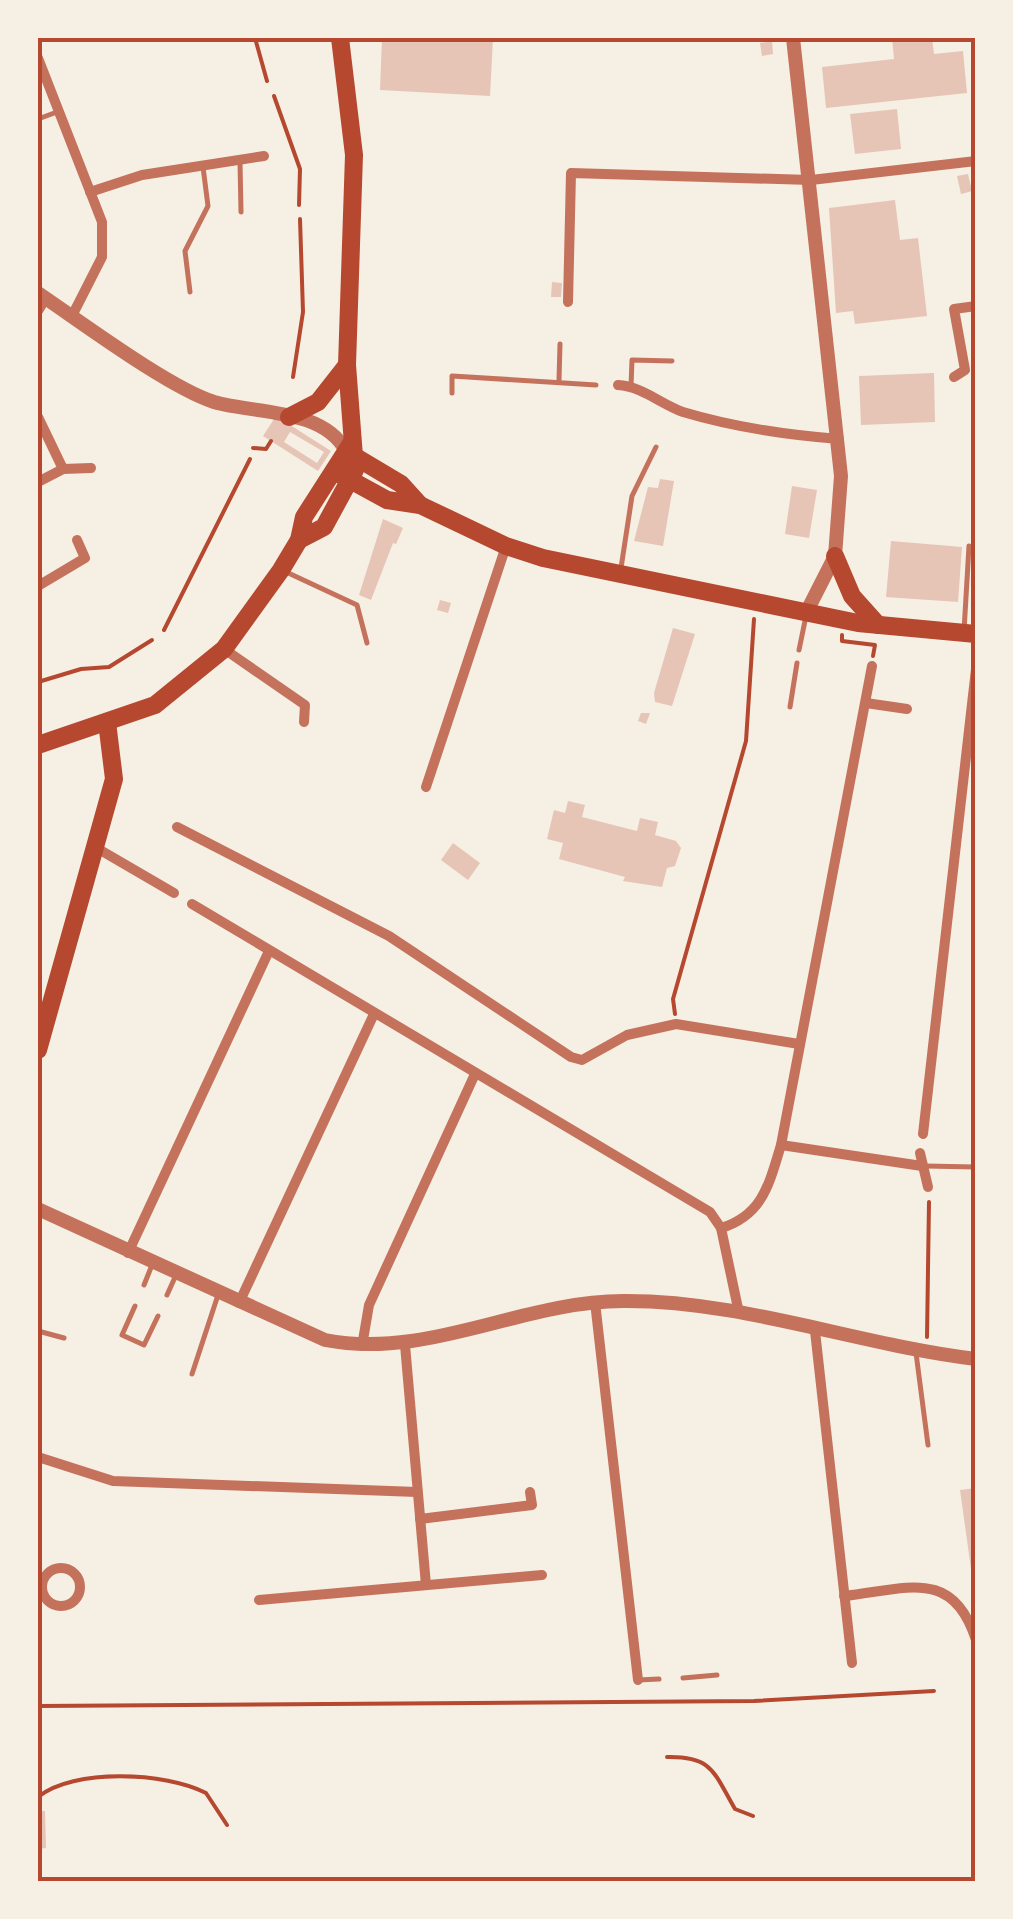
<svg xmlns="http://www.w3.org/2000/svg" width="1013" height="1919" viewBox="0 0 1013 1919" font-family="Signika,sans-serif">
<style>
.building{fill:#e6c5b7;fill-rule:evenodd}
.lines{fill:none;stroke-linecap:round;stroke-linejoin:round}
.path{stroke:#b5482f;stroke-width:4}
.service{stroke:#c5725c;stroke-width:5}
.minor{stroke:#c5725c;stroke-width:10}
.tertiary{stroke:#c5725c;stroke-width:14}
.primary{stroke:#b5482f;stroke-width:18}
.neatline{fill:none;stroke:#b5482f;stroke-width:4}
</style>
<rect width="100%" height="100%" fill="#f6efe4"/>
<g class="building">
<path d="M382 38H493L490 96 380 90Z"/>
<path d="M892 38H932L934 54 963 51 967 93 826 108 822 67 894 59Z"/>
<path d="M772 41 773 54 762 56 760 43Z"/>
<path d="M897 109 901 149 855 154 850 114Z"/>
<path d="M968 174 972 191 961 194 957 176Z"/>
<path d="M895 200 900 240 918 238 927 316 855 324 853 311 836 313 829 208Z"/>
<path d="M552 282 562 283 561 297H551Z"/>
<path d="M934 373 935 422 861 425 859 376Z"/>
<path d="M276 416 331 451 318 471 263 436ZM290 432 324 452 317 463 284 442Z"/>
<path d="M660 479 674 481 663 546 634 541 648 487 658 488Z"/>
<path d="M792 486 817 490 809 538 785 534Z"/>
<path d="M383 519 403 528 396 544 393 543 371 600 359 595Z"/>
<path d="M891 541 962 547 958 602 886 597Z"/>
<path d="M440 600 451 603 448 613 437 610Z"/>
<path d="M673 628 695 634 672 706 655 702 654 693Z"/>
<path d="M641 713H650L646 724 638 721Z"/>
<path d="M568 801 585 805 582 817 637 831 640 818 658 822 655 835 676 841 681 848 675 866 667 868 662 887 623 881 625 877 559 859 563 843 547 839 554 810 565 813Z"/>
<path d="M453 843 480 863 468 880 441 860Z"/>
<path d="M976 1488V1576H972L960 1490Z"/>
<path d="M38 1811H45L46 1848 38 1849Z"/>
</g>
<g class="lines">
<g class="path">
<path d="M255 38 267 81"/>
<path d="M274 96 300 169 299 205"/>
<path d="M293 377 303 312 300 219"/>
<path d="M253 448 266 449 271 441"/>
<path d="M164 630 250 459"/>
<path d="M842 635V641L875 645 873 656"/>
<path d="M38 682 81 669 109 667 152 640"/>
<path d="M675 1014 673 999 746 741 754 619"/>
<path d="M927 1337 929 1202"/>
<path d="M38 1706 754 1701 934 1691"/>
<path d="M667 1757C713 1756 714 1773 735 1809L753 1816"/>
<path d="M38 1797C73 1768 166 1772 206 1793L227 1825"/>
</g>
<g class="service">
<path d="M38 119 57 112"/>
<path d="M240 162 241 212"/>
<path d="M190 292 185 251 208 206 203 167"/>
<path d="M559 380 560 344"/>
<path d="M631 386 632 360 672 361"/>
<path d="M452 393V376L596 385"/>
<path d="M621 568 632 496 656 447"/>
<path d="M284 571 357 605 367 643"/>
<path d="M964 631 969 546"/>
<path d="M799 650 806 616"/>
<path d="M790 707 797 663"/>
<path d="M925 1166 976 1167"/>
<path d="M144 1285 152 1265"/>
<path d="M167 1295 176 1275"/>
<path d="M135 1306 122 1335 144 1345 158 1316"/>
<path d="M38 1331 64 1338"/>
<path d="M916 1353 928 1445"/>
<path d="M192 1374 218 1295"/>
<path d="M683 1678 717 1675"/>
<path d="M638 1680 659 1679"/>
</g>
<g class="minor">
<path d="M38 58 102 222V257L73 314"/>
<path d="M90 192 142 175 264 156"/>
<path d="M568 302 571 173 811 180 976 161"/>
<path d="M38 311 46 298"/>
<path d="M954 377 965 370 954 309 976 306"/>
<path d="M618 385C641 386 661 404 683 412 733 427 787 435 839 439"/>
<path d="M38 417 63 469 91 468"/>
<path d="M38 482 63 469"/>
<path d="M38 586 85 558 77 540"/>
<path d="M224 649 305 705 304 722"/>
<path d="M866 703 907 709"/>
<path d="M426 787 506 546"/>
<path d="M177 827 389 936 571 1057 582 1060 627 1035 676 1024 799 1044"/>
<path d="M95 847 174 893"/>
<path d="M192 904 710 1212 721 1228 739 1313"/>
<path d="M923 1134 976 669"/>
<path d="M781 1145 922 1166"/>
<path d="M920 1153 928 1187"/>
<path d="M721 1228C763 1215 769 1184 781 1145L872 666"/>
<path d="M128 1253 269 951"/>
<path d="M595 1302 638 1680"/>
<path d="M239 1303 374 1014"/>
<path d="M815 1331 852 1663"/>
<path d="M405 1345 426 1585"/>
<path d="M362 1346 369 1305 475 1074"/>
<path d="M38 1457 113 1481 417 1492"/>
<path d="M420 1519 532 1505 530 1492"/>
<circle cx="61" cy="1587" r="19"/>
<path d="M844 1596C906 1589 953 1567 976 1640"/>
<path d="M259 1600 542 1575"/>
</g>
<g class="tertiary">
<path d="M793 38 841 476 835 556 806 613"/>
<path d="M38 293C81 322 168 387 214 402 256 414 323 408 346 451"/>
<path d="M38 1209 325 1340C428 1360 521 1301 623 1301 742 1300 858 1345 976 1359"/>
</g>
<g class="primary">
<path d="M289 417 318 402 347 365"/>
<path d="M349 453 401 484 420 505"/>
<path d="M334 471 387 500 420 505 506 546 543 558 858 623 976 634"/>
<path d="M299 540 324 527 355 470 347 365 354 155 340 38"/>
<path d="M835 556 852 596 878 625"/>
<path d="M38 745 155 705 224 649 281 570 299 540 304 517 352 442"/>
<path d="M38 1050 114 779 107 722"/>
</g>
</g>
<rect width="1013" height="1919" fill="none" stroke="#f6efe4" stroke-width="80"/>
<rect x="40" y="40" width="933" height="1839" class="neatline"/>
</svg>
